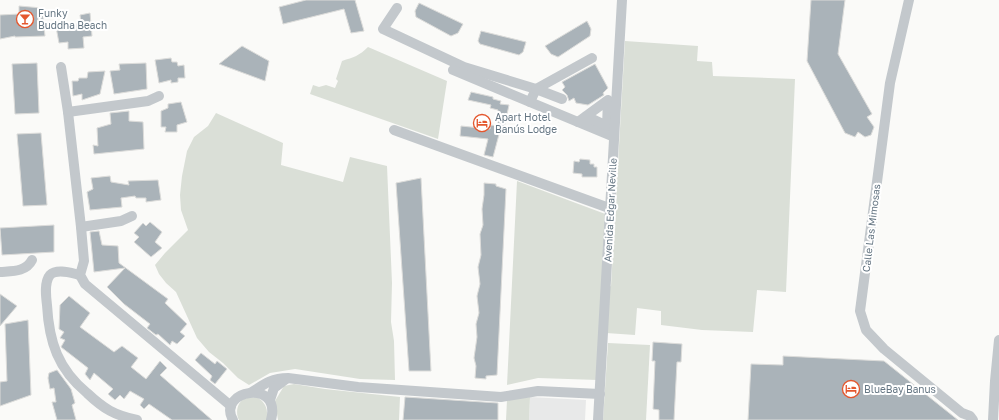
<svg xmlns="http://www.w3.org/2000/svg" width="999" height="420" viewBox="0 0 999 420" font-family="'Golos Text',sans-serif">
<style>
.built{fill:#e8e9e9}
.green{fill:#dadfd7}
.building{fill:#aab3b9;stroke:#dcdcda}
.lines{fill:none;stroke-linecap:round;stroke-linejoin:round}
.minor{stroke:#c3c8cc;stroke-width:10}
.labels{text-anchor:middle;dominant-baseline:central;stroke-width:4;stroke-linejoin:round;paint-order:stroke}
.poi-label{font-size:10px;fill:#657683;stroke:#fff;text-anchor:start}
.street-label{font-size:10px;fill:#657683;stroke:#fff}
</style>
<rect width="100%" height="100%" fill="#fafaf8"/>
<path class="built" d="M530 397 586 400 585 420H529Z"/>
<g class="green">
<path d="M625 41 698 46 697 61 712 62 713 76 795 79 786 292 757 290 753 332 702 330 661 325V311L637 308 635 335 606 333 609 287 611 286Z"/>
<path d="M368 47 447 81 438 139 310 94 313 85 319 87 326 85 335 88 338 81 336 79 342 61C354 57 359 56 368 47Z"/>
<path d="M216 113 283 143 281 165 343 182 350 157 387 166 392 283 391 322 394 341 395 380 360 379 295 369 270 373 249 385 238 378 223 363 209 352 197 338 176 292 166 283 159 274 155 265 165 253 188 230 181 210 180 195 182 176 187 151 194 137 208 126Z"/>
<path d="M517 181 608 215 598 380 538 378 507 385Z"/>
<path d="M608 343 650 345 646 420H603Z"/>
<path d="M294 384 325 389 400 397 399 420H278L275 401 284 386Z"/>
<path d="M257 397C266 403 268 409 267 420H239C235 413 237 400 247 398 250 397 254 398 257 397Z"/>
<path d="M530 397 529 420H506L507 400Z"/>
</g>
<g class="building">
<path d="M306 0H355L364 31 351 33 344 9 283 24 279 7Z"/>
<path d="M811 0H845L838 54 872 114 867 117 874 127 871 135 865 137 858 132 855 137 845 133 807 61Z"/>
<path d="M419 3 463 24 458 33 451 36 416 17 415 11Z"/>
<path d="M19 6 42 8 45 36 15 37V36L0 39V15L19 14Z"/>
<path d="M90 13 92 36 83 37 84 48 68 49V42L59 43 56 27 81 23 80 15Z"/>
<path d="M587 21 591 29 590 36 558 57 551 54 545 46Z"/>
<path d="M481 31 526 42 523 52 519 55 480 44 478 41Z"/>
<path d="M242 46 269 61 265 81 219 64Z"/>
<path d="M171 58 172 62H177L178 66 184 65 185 78H178V82L171 83V80L159 83 155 60Z"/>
<path d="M37 63 39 113 15 114 12 64Z"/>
<path d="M146 63 147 89 114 94 110 71 120 70 119 64Z"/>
<path d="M595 64 608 88 603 93 604 95 588 105 576 103 574 98 569 101 567 95 562 90 565 87 562 82Z"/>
<path d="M105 71 100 94 82 100V94L73 96 72 81H78L79 78H87L88 72Z"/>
<path d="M471 92 493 97V99L501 101 500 104 509 105 504 128 501 127 493 157 484 155 488 139 460 136 461 126 490 129 491 125 497 126 500 113H498V110L490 108 491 105 468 100Z"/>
<path d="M181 102 187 122 177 125V132H165L166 127H161V111L168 108V104Z"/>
<path d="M129 111V121L143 122 144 149 94 154 93 145 98 146 97 128 111 124 110 113Z"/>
<path d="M41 133 47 205 23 206 17 134Z"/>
<path d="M580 159 590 160V164H594V167H597V177H582V174L573 173 574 161 579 162Z"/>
<path d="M110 176 111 182 129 185 128 181 158 180 161 200 146 202V198H136L135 196 121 198 122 207 90 210 87 192 93 189 91 178Z"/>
<path d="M421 178 431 371H409L396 183Z"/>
<path d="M484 183 496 184V186L506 189 497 375 486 376V379L475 378 476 366 474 358 477 337 476 324 479 313 477 296 480 284 478 267 481 255 480 234 483 225 482 209 484 195Z"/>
<path d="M150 222 162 232 155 242 162 248 151 257 134 242 139 237 134 233 143 223 146 226Z"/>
<path d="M54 225V252L2 255 0 228Z"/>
<path d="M99 231 102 245 118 246 119 263 168 299 165 303 187 324 180 332 185 336 177 344 172 341 170 345 158 334 156 335 147 328 150 324 124 304 107 287 125 268 94 272 90 232Z"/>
<path d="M0 294 17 306 0 326Z"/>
<path d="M69 296 90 313 80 327 114 352 122 346 138 358 131 367 146 379 160 361 167 368 160 375 212 420H172L149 404 144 409 140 405 144 399 130 391 124 399 120 395 115 400 108 394 113 389 94 373 90 380 85 374 88 368 61 347 65 340 60 338 64 332 59 329 60 305Z"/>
<path d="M28 320 31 395 0 406V382L7 381 5 324Z"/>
<path d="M653 342 682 344 681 362H677L674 420H659V410L653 409 655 361H652Z"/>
<path d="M201 353 215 364 217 361 227 369 215 384 210 380 212 376 195 360Z"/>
<path d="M783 356 884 361 958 420H748L751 364 783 365Z"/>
<path d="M57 370 71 389 75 403 72 405 76 420H57L52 402H56L54 388 50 389 48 378 49 373Z"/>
<path d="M405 397 498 403V420H403Z"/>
</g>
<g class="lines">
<g class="minor">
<path d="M909 0 890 83 860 311 866 330 884 349 962 413 970 416 973 420"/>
<path d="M397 8 383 29 464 67 536 89 530 102"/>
<path d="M61 67 68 112 81 227 84 261 80 275 85 284 231 406"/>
<path d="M453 70 614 137"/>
<path d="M536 89 592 58"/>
<path d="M536 89 562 99"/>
<path d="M68 112 148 101 159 96"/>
<path d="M578 122 608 100 607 126 586 116"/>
<path d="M394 130 609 208"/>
<path d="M81 227 121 221 132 216"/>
<path d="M0 272C12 271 26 272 32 260"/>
<path d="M80 275C71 273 57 268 50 275 44 282 46 297 47 305 49 342 58 369 87 393 104 409 114 415 137 420"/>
<path d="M252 392C264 384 272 378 288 378L358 387 501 397 538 391 600 394"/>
<path d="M270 400 274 388 286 379"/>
<path d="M233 420C216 390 282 378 271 420"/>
<path d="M598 420 622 0"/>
<path d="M993 420 995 381 999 340"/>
</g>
</g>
<defs>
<g id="bar-ring" transform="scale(0.9)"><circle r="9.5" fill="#fff" stroke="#e4572e" stroke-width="1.5"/><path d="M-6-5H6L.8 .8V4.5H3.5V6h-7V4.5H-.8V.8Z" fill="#e4572e"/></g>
<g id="hotel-ring" transform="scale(0.9)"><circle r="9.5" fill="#fff" stroke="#e4572e" stroke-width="1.5"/><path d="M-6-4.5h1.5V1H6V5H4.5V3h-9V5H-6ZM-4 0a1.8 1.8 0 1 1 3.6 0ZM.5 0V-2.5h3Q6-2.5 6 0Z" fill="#e4572e"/></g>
</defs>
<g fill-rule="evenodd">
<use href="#bar-ring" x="25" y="19"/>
<use href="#hotel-ring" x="482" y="123"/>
<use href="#hotel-ring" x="851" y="389"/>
</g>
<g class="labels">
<g class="poi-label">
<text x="38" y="13">Funky<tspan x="38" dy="12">Buddha Beach</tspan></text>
<text x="495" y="117">Apart Hotel<tspan x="495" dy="12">Banús Lodge</tspan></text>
<text x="864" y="389">BlueBay Banus</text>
</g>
<g class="street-label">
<text transform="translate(610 210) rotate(-87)">Avenida Edgar Neville</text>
<text transform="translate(871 228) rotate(-83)">Calle Las Mimosas</text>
</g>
</g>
</svg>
